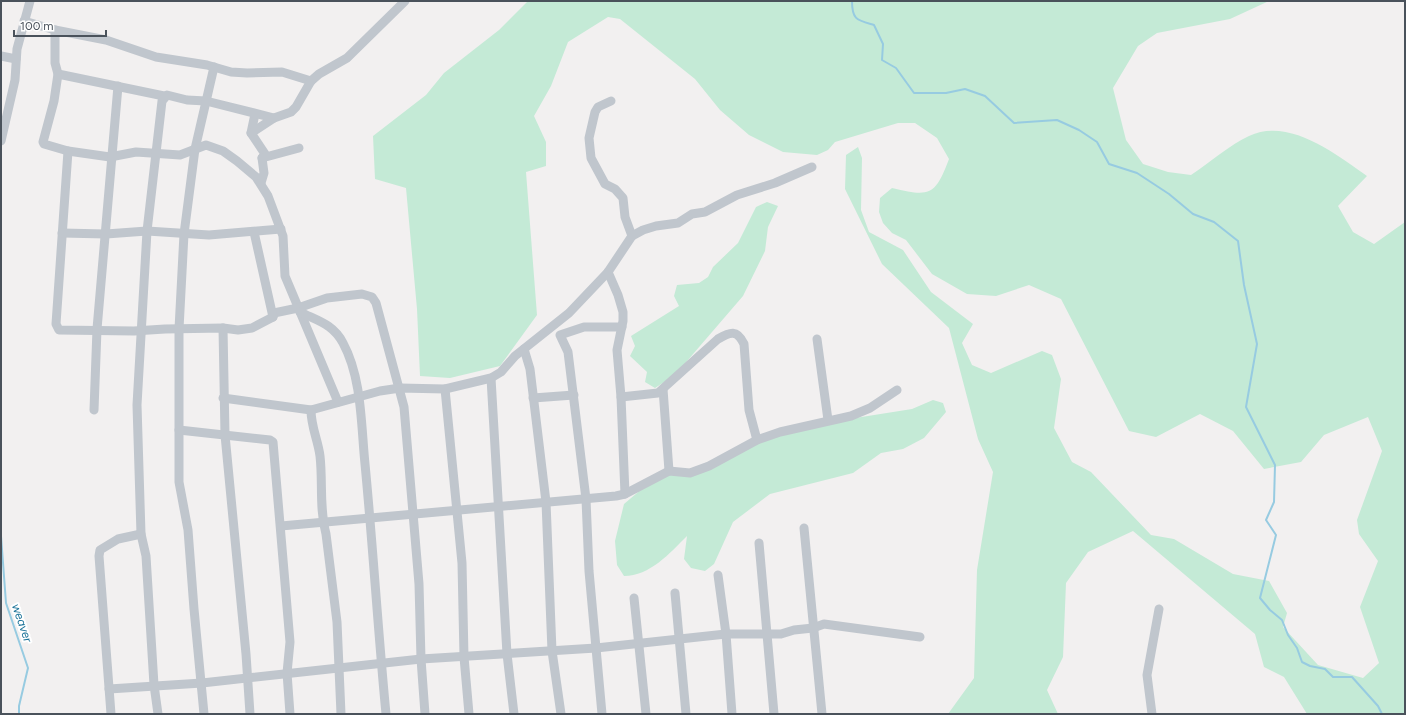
<svg xmlns="http://www.w3.org/2000/svg" width="1406" height="715" viewBox="0 0 1406 715" font-family="Figtree,sans-serif">
<style>
.green{fill:#c4ead6}
.lines{fill:none;stroke-linecap:round;stroke-linejoin:round}
.stream{stroke:#97cbe1;stroke-width:2}
.minor{stroke:#c0c6cd;stroke-width:9}
.labels{text-anchor:middle;dominant-baseline:central;stroke-width:4;stroke-linejoin:round;paint-order:stroke}
.water-label{font-size:12px;font-style:italic;fill:#1f759a;stroke:#fff}
</style>
<rect width="100%" height="100%" fill="#f2f0f0"/>
<g class="green">
<path d="M528 1H1269L1230 19 1157 33 1138 46 1113 88 1126 140 1143 164 1168 172 1191 175C1209 163 1231 144 1249 136 1289 117 1336 154 1367 176L1338 206 1353 232 1374 244 1405 222V714H1307L1284 677 1264 667 1255 634 1133 531 1088 552 1066 583 1063 657 1047 690 1058 714H948L974 678 977 570 993 472 978 439 949 328 882 264 845 189 846 155 858 147 862 158 861 210 869 232 903 250 931 292 973 324 962 343 972 365 991 373 1042 351 1052 355 1061 379 1054 428 1072 462 1091 472 1151 535 1174 539 1233 574 1269 581 1287 613 1283 627 1318 665 1363 678 1379 663 1360 607 1378 561 1359 534 1357 520 1382 451 1368 417 1324 435 1301 462 1264 469 1233 431 1200 414 1156 437 1129 431 1061 299 1029 285 996 296 967 294 932 274 906 240 892 233 883 223 879 212 880 198 892 188C930 197 935 196 949 159L937 138 915 123H898L835 142 828 150 817 155 783 152 749 135 720 110 695 79 620 19 608 17 568 42 551 86 534 116 546 142V166L526 172 537 315 500 366 450 378 420 376 417 309 406 188 375 179 373 136 426 95 444 73 499 30Z"/>
<path d="M767 202 778 206 768 227 765 251 743 296 675 375 655 388 645 382 647 372 630 356 635 346 631 336 679 306 674 296 677 285 699 283 708 277 713 267 738 243 756 207Z"/>
<path d="M933 400 943 403 946 412 924 438 903 449 881 453 853 473 770 494 733 522 714 564 705 571 691 568 684 559 687 536C670 553 650 576 624 576L617 565 615 541 624 504 650 482 672 473 715 464 759 441 830 422 912 409Z"/>
</g>
<g class="lines">
<g class="stream">
<path d="M852 1C852 20 857 20 874 25L883 44 882 60 896 68 914 93H946L965 89 985 96 1014 123 1057 120 1079 130 1097 142 1109 164 1137 173 1169 194 1193 214 1214 222 1238 241 1244 285 1257 344 1246 407 1275 465 1274 502 1266 520 1276 535 1260 598 1270 610 1282 620 1288 635 1297 648 1302 662 1310 666 1325 669 1333 677H1352L1378 706 1382 714"/>
<path d="M1 536 6 603 28 668 19 706V714"/>
</g>
<g class="minor">
<path d="M24 21 55 30 106 40 156 57 207 65 231 72 247 73 282 72 311 81 319 74 347 58 405 1"/>
<path d="M55 30V63L58 74 54 101 43 142 44 144 68 151 110 157 136 152 180 155 206 145 223 151 237 161 256 177 268 196 283 236 285 276 338 402"/>
<path d="M1 56 16 59"/>
<path d="M58 74 164 96"/>
<path d="M611 101 598 107 595 112 589 138 591 158 605 184 615 189 623 198 625 217 632 236"/>
<path d="M255 114 251 133 265 154 262 158 264 173 261 183"/>
<path d="M251 133 274 118"/>
<path d="M1 141 15 80 17 49 30 1"/>
<path d="M68 151 56 324 59 330 134 331 165 329 223 328 238 330 252 328 273 317 274 313 298 308 327 298 362 294 372 297 376 303 404 407 419 584 421 659 425 714"/>
<path d="M262 158 299 148"/>
<path d="M254 232 273 317"/>
<path d="M62 233 106 234 147 231 209 235 281 229"/>
<path d="M608 272 618 295 623 312V321L617 350 621 397 625 494"/>
<path d="M300 312C318 321 333 324 343 343 362 378 361 425 365 464 373 547 378 631 386 714"/>
<path d="M223 328 225 435 246 654 250 714"/>
<path d="M817 339 828 420"/>
<path d="M524 349 530 369 546 502 552 651 561 714"/>
<path d="M491 378 507 654 514 714"/>
<path d="M445 389 462 563 464 657 469 714"/>
<path d="M663 389 669 471"/>
<path d="M621 397 658 393 718 339C730 332 737 329 744 344L749 410 757 440"/>
<path d="M223 398 311 410 380 391 400 388 445 389 491 378 501 372 515 356 569 313 608 272 632 236 643 230 656 226 678 223 692 214 705 212 737 195 775 183 812 167"/>
<path d="M533 398 574 395"/>
<path d="M94 410 97 329 118 86"/>
<path d="M311 410C311 427 318 440 320 456 323 482 319 508 326 534L337 622 341 714"/>
<path d="M179 430 270 440 273 442 290 642 287 673 290 714"/>
<path d="M281 526 616 496 625 494 669 471 690 473 709 466 757 440 780 432 851 416 870 408 897 390"/>
<path d="M804 528 822 714"/>
<path d="M759 543 774 714"/>
<path d="M718 575 726 634 732 714"/>
<path d="M675 593 686 714"/>
<path d="M634 598 646 714"/>
<path d="M109 689 202 683 421 659 596 648 726 634H781L794 630 813 628 824 624 920 637"/>
<path d="M111 714 99 556 100 550 118 539 141 534"/>
<path d="M158 714 154 685 146 556 141 534 137 405 147 231 162 101 167 95 187 100 206 101 274 118 291 112 296 107 311 81"/>
<path d="M204 714 194 609 188 530 179 482V329L184 234 195 149 214 67"/>
<path d="M602 714 589 571 586 499 568 352 560 335 584 327H622"/>
<path d="M1152 714 1147 675 1159 609"/>
</g>
</g>
<g class="labels">
<g class="water-label">
<text transform="translate(22 623) rotate(71)">weaver</text>
</g>
</g>
<rect width="1406" height="715" fill="none" stroke="#4a525b" stroke-width="4"/>
<path d="M14 30v6h92v-6" fill="none" stroke="#4a525b" stroke-width="2"/>
<text x="20" y="30" font-size="12" fill="#4a525b" stroke="#ffffff" stroke-width="3" paint-order="stroke">100 m</text>
</svg>
